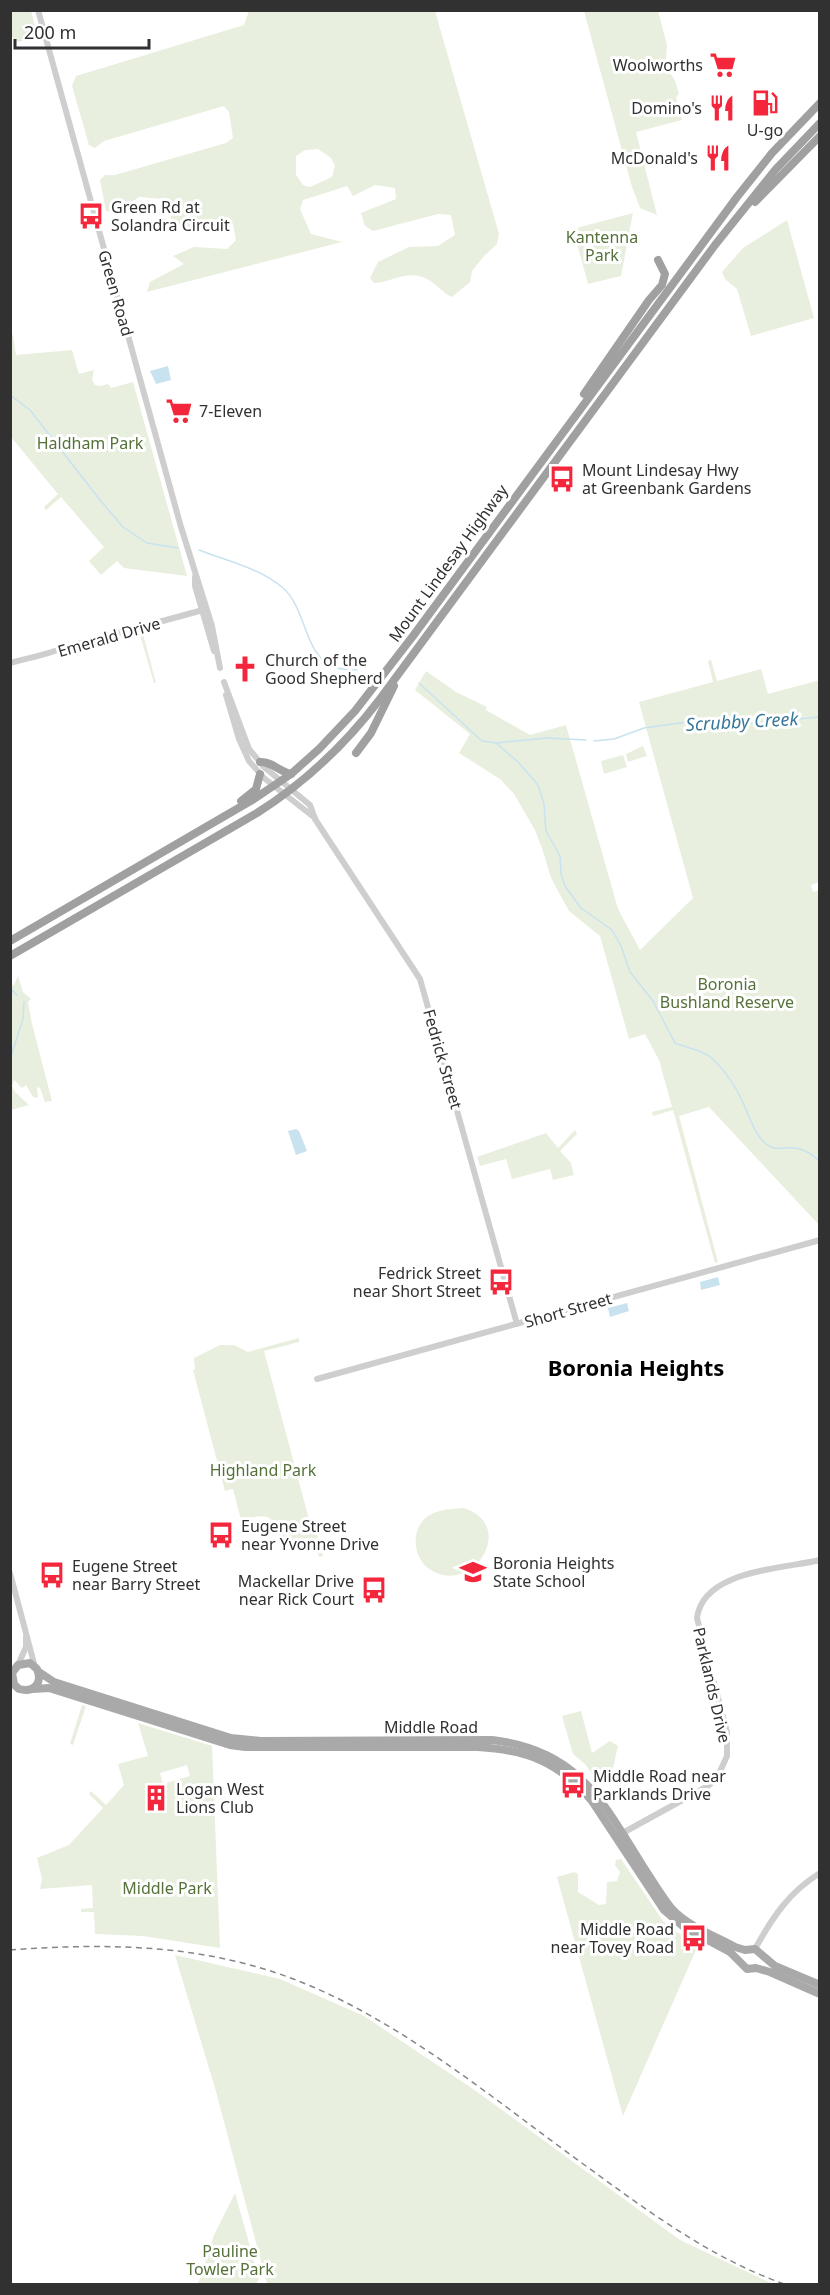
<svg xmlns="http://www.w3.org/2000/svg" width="830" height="2295" viewBox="0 0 830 2295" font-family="'Noto Sans',sans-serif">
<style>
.green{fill:#e8efde;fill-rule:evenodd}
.water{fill:#c9e2f0}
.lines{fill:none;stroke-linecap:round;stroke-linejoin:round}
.stream{stroke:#c9e2f0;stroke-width:1.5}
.tertiary{stroke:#cecece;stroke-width:6}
.primary{stroke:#a9a9a9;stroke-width:8}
.trunk{stroke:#a0a0a0;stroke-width:8}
.rail{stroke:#868686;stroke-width:1.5;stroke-dasharray:6 4.5;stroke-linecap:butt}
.labels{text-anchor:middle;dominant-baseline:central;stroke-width:6;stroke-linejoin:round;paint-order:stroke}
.poi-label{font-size:16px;fill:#313131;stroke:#fff;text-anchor:start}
.park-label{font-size:16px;fill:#557139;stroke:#fff}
.street-label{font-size:16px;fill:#313131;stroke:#fff}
.water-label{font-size:18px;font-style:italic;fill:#37789b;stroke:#fff}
.district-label{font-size:22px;font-weight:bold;fill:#000;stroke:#fff}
</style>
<rect width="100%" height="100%" fill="#fff"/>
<g class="green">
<path d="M11 10 31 11 38 37 18 42 11 36Z"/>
<path d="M249 11H435L499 234 497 244 484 256 472 271 470 282 452 297C442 293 435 282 425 278 408 270 392 282 374 283L370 278 378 262 409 247 438 246 455 235 451 215 438 214 373 231 365 226 361 213 396 199 395 188 375 185 353 196 347 186 303 200 300 209 311 234 342 242 147 292 150 282 184 264 173 256 194 247 227 249 236 240 233 224 220 221C199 231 193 230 172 222L170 212 162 199 139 197 116 213 106 211 100 180 105 175H115L226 143 233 138 229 112 224 106 104 141 95 148 89 145 72 86 76 76 244 25ZM318 149 331 158 335 166 332 177 310 187 303 185 296 175V156L305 150Z"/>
<path d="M584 11H658L667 45 666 59 669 71 675 81 679 94 676 97 682 120 636 132 657 215 640 208 632 187Z"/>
<path d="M633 213 621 276 588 284 573 229Z"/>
<path d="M787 220 814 318 751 336 737 289 725 279 722 272 743 248Z"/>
<path d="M10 335H13L16 355 72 350 79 374 94 370 92 380 95 385 100 386 108 384 111 388 133 382 187 576 124 568 117 561 101 575 89 561 104 547 61 497 46 510 44 507 58 494 11 437Z"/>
<path d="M143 634 156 683H154L140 635Z"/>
<path d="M711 660 717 681 761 669 768 694 820 680V882L811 885 813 892 820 890 819 1225 709 1107 679 1116 718 1262 715 1263 673 1110 653 1116 652 1112 672 1107 659 1060 645 1034 629 1039 600 936 569 911 551 878 543 851 535 830 514 794 500 779 459 753 470 734 415 690 426 671 456 692 487 707 486 710 530 735 566 725 618 909 640 950 693 898 639 702 713 682 708 661Z"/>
<path d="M643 746 647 756 628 762 626 754Z"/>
<path d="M623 755 627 767 604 774 601 761Z"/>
<path d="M18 976 23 992 31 999 28 1002 32 1024 52 1101 45 1102 40 1088 37 1087 38 1098 33 1097 26 1085 22 1088 14 1080 12 1086 15 1092 29 1105 11 1110 10 984 14 985Z"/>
<path d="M575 1130 577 1134 560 1151 571 1163 574 1175 553 1180 550 1169 512 1179 506 1159 480 1166 477 1157 546 1133 558 1148Z"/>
<path d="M299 1338V1342L264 1351 311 1527H315L323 1556 319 1557 314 1539 282 1548C274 1518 274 1511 241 1520L233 1489 225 1491 193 1370H195L194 1358 220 1345H234L248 1352Z"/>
<path d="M464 1508C520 1527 469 1599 428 1568 412 1555 411 1528 428 1516 439 1509 452 1509 464 1508Z"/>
<path d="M82 1705 86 1706 73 1745 70 1744Z"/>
<path d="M581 1711 592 1753 610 1741 618 1746 612 1772 595 1778 585 1764 573 1754 562 1716Z"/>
<path d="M138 1723 212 1746 220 1948 143 1936 95 1934 94 1912H81V1909L93 1908 92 1885 40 1889 42 1879 37 1858 69 1845 103 1808 89 1794 91 1791 106 1805 124 1785 118 1764 148 1756ZM187 1765 190 1776 163 1784 160 1773Z"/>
<path d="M621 1859 663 1921 678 1933 699 1943 623 2116 557 1877 574 1872 578 1874V1892L599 1905 606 1904 607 1882 617 1881 620 1872 615 1865 616 1860Z"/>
<path d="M175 1955 280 1979 364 2016 476 2091 680 2240 773 2284H267L215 2088Z"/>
<path d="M235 2193 259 2279 256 2284H198L214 2235Z"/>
</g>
<g class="water">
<path d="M168 366 171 380 156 384 150 371Z"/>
<path d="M296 1129 299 1131 307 1151 296 1155 288 1131Z"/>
<path d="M718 1277 720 1285 701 1290 700 1282Z"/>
<path d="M627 1303 629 1311 610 1317 608 1308Z"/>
</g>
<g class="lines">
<g class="stream">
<path d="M10 395 30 410 100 500 123 527 147 543 178 548"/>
<path d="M199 550C227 561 260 568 283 588 307 609 304 656 334 667 340 670 350 669 357 670"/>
<path d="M419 683 482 741 496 743 546 738 586 740"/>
<path d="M594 741 614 739 644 728 695 721 742 724 820 717"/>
<path d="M496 743 519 763 538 785 544 804 546 831 560 856 561 874 565 886 581 908 612 930 621 946 630 972 653 1001 675 1043C685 1047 701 1050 709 1056 724 1068 737 1088 744 1105 750 1118 755 1135 766 1144 779 1156 795 1136 820 1162"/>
<path d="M10 988 17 995"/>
<path d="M10 1059 23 1019 24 1002"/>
</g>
<g class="tertiary">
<path d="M38 10 181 527 212 626 220 668"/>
<path d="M195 577V586L214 651"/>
<path d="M10 663C28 658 46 655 63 648L203 610"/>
<path d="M224 682 249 749 264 767 310 805 315 819 332 845 420 979 517 1324"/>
<path d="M226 695 239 739 249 761 264 778 315 818"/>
<path d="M317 1379 820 1240"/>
<path d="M10 1573 35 1667"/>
<path d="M18 1665 26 1647V1637"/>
<path d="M619 1835 708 1786 717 1778 727 1756V1732L697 1618C703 1570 782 1569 820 1560"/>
<path d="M755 1949C772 1918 789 1892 820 1873"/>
</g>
<g class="primary">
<path d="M39 1672 54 1682 231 1738 261 1741 492 1740C580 1750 603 1803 646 1871 654 1883 662 1897 672 1909 687 1926 715 1936 735 1947L745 1950 755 1949 775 1966 820 1985"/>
<path d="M10 1681 19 1689C34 1693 43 1683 37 1669L30 1663 18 1665 12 1673 14 1684"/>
<path d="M33 1689 49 1688 230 1745 245 1747H478C528 1750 559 1762 592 1801L664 1910 685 1928 730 1952 747 1969 756 1968 770 1972 820 1994"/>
</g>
<g class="trunk">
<path d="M755 202 820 136"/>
<path d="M584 394 649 300 662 285 665 274 658 260"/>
<path d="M356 753 371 733 394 686"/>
<path d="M260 762C271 761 280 772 291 774"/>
<path d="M241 801 256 789 260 774"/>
<path d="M10 941 254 799 291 774 319 749 355 711 413 636 737 197 772 153 820 103"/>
<path d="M10 956 257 813C306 782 345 745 380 699L715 245 776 169 820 123"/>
</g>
<path class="rail" d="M10 1950C105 1943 198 1944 288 1977 397 2017 493 2099 586 2166 649 2212 711 2258 784 2284"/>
</g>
<defs>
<g id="supermarket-bare" transform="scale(2.07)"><path d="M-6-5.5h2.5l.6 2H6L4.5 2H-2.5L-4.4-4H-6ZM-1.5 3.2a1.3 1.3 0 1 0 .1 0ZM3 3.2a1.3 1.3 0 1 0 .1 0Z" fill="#f4263c" stroke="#fff" stroke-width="2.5" paint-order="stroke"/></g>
<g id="fuel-bare" transform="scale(2.07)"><path d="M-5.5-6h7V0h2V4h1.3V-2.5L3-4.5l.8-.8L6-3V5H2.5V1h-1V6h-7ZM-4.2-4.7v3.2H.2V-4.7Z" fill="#f4263c" stroke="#fff" stroke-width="2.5" paint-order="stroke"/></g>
<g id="restaurant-bare" transform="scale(2.07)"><path d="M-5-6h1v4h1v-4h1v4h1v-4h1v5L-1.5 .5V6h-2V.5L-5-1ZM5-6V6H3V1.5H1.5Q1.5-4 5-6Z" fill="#f4263c" stroke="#fff" stroke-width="2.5" paint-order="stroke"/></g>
<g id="bus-bare" transform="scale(2.07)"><path d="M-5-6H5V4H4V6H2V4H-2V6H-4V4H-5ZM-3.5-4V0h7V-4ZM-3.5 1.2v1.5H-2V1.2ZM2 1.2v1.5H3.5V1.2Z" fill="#f4263c" stroke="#fff" stroke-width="2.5" paint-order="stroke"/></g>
<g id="church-bare" transform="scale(2.07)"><path d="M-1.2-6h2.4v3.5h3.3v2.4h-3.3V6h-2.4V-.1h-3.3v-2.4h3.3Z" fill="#f4263c" stroke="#fff" stroke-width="2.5" paint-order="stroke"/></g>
<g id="school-bare" transform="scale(2.07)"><path d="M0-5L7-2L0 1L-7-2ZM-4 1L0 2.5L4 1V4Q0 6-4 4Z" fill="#f4263c" stroke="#fff" stroke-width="2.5" paint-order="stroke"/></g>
<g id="building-bare" transform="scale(2.07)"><path d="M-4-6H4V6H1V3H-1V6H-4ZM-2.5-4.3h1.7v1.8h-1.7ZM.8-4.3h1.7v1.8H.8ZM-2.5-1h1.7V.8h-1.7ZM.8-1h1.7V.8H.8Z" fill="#f4263c" stroke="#fff" stroke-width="2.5" paint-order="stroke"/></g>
</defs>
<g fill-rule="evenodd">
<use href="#supermarket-bare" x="723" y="65"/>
<use href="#fuel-bare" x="765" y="103"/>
<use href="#restaurant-bare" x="722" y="108"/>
<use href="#restaurant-bare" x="718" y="158"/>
<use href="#bus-bare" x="91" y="216"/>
<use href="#supermarket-bare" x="179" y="411"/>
<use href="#bus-bare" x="562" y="479"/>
<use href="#church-bare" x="245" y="669"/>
<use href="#bus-bare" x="501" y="1282"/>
<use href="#bus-bare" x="221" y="1535"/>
<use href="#school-bare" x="473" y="1572"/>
<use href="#bus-bare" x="52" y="1575"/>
<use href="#bus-bare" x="374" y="1590"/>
<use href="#bus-bare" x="573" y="1785"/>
<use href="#building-bare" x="156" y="1798"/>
<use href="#bus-bare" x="694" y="1938"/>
</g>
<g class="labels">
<g class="poi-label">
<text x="703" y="65" text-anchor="end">Woolworths</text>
<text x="702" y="108" text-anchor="end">Domino's</text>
<text x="765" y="130" text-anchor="middle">U-go</text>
<text x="698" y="158" text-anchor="end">McDonald's</text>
<text x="111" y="207">Green Rd at<tspan x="111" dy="18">Solandra Circuit</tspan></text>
<text x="199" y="411">7-Eleven</text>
<text x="582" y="470">Mount Lindesay Hwy<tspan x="582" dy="18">at Greenbank Gardens</tspan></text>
<text x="265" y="660">Church of the<tspan x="265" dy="18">Good Shepherd</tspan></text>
<text x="481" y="1273" text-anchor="end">Fedrick Street<tspan x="481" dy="18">near Short Street</tspan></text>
<text x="241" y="1526">Eugene Street<tspan x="241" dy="18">near Yvonne Drive</tspan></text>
<text x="493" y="1563">Boronia Heights<tspan x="493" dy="18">State School</tspan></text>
<text x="72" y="1566">Eugene Street<tspan x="72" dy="18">near Barry Street</tspan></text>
<text x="354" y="1581" text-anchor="end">Mackellar Drive<tspan x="354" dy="18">near Rick Court</tspan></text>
<text x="593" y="1776">Middle Road near<tspan x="593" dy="18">Parklands Drive</tspan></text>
<text x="176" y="1789">Logan West<tspan x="176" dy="18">Lions Club</tspan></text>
<text x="674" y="1929" text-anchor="end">Middle Road<tspan x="674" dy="18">near Tovey Road</tspan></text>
</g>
<g class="park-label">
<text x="602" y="237">Kantenna<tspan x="602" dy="18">Park</tspan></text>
<text x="90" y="443">Haldham Park</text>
<text x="727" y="984">Boronia<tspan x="727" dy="18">Bushland Reserve</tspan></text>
<text x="263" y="1470">Highland Park</text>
<text x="167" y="1888">Middle Park</text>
<text x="230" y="2251">Pauline<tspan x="230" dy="18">Towler Park</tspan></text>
</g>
<g class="street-label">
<text transform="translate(116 293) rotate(74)">Green Road</text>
<text transform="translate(448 563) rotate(-54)">Mount Lindesay Highway</text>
<text transform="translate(109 637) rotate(-16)">Emerald Drive</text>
<text transform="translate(443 1059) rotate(74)">Fedrick Street</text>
<text transform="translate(568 1310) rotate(-16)">Short Street</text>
<text transform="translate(712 1685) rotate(77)">Parklands Drive</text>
<text x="431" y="1727">Middle Road</text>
</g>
<g class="water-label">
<text transform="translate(742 721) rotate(-3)">Scrubby Creek</text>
</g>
<g class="district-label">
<text x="636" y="1367">Boronia Heights</text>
</g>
</g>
<rect width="830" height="2295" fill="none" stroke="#313131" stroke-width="24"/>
<path d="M15 39v9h134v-9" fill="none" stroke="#313131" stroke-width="3"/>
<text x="24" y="39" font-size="18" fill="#313131" stroke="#ffffff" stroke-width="4.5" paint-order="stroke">200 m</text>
</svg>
